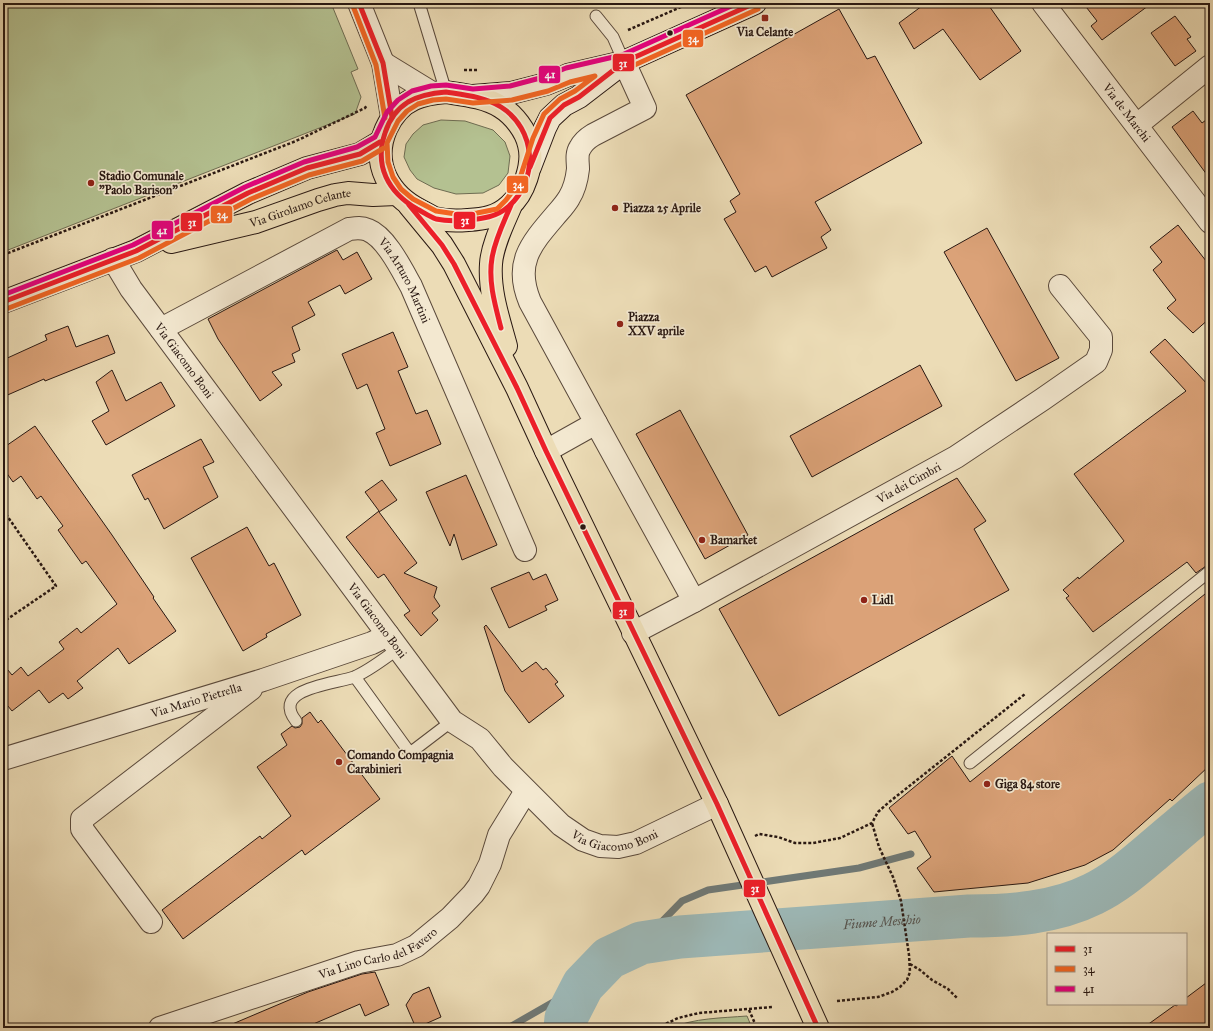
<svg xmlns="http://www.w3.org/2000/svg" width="1213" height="1031" viewBox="0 0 1213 1031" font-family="'IM FELL Great Primer',serif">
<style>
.green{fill:#b4c191;stroke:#6e6c52}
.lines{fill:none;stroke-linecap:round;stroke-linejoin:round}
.stream{stroke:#6f7976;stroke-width:7}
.river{stroke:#9db9b8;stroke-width:43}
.building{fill:#dba278;stroke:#291812}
.service-casing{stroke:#5a493b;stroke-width:13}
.minor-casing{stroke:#5a493b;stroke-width:24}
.secondary-casing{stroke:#291812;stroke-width:24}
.primary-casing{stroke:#291812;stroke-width:24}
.path{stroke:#291812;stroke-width:2.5;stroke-dasharray:3 2;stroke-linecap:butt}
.service{stroke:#f3e8d0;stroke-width:11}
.minor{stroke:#f3e8d0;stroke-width:22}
.secondary{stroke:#f3e8d0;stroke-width:22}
.primary{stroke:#ecdcb6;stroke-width:22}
.bus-1-casing{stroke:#f3e8d0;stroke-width:8}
.bus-2-casing{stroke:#f3e8d0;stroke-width:8}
.bus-3-casing{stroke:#f3e8d0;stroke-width:8}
.bus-1{stroke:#ec1f29;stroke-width:5}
.bus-2{stroke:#f26522;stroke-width:5}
.bus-3{stroke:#e5007d;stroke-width:5}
.poi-dot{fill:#8f2418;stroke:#f3e8d0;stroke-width:1.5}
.bus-dot{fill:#291812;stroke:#f3e8d0;stroke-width:1.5}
.labels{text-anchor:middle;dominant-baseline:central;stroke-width:3.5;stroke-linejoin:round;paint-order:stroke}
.poi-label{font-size:12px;font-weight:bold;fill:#291812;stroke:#f3e8d0;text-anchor:start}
.street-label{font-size:12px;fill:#291812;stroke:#f3e8d0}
.water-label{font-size:13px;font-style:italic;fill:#52504c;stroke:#f3e8d0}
.line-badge{stroke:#f3e8d0;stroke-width:1.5}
.badge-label{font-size:11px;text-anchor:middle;font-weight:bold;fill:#fff}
</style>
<rect width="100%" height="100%" fill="#ecdcb6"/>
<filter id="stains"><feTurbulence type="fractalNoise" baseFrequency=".005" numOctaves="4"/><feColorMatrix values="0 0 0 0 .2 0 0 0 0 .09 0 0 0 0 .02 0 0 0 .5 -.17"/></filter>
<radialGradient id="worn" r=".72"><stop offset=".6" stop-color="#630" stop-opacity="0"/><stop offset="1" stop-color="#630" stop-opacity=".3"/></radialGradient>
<g class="green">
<path d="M3 3H331L358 69 351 72 361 97 355 114 3 252Z"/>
<path d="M441 120 465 121 493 130 505 142 510 156 508 173 499 185 483 193 456 194 434 188 417 179 410 170 404 157 406 144 413 134 423 125Z"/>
<path d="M747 1016 752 1028H671C694 1018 722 1018 747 1016Z"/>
</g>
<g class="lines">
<g class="stream">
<path d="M641 943 682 901 708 890 859 868 911 854"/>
<path d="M508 1028 583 985"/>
</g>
<path class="river" id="s1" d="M565 1028 566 1018 583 985 609 958 641 943 680 937 969 916C1010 916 1055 913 1093 894 1116 883 1135 866 1154 850 1173 834 1191 818 1210 803"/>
</g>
<g class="building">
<path d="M926 3H987L1021 51 980 80 943 29 914 49 899 23Z"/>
<path d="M1083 3H1152L1102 40 1091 26 1097 21Z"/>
<path d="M839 9 867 59 875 56 922 143 815 202 831 230 821 237 827 248 772 277 766 266 755 272 724 219 736 212 730 201 740 194 686 95Z"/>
<path d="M1175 16 1191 37 1187 39 1196 51 1175 66 1151 33Z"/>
<path d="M1193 111 1202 123 1210 117V179L1172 127Z"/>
<path d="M1178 225 1210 266V318L1193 333 1167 308 1176 300 1153 270 1162 262 1150 247Z"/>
<path d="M987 228 1059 358 1016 381 944 252Z"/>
<path d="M337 250 343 260 357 252 372 279 345 294 340 285 308 302 315 315 292 327 300 350 292 354 295 362 272 372 282 385 260 401 218 339 208 319Z"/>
<path d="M68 326 76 347 108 335 115 353 45 381 44 379 3 397V360L47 340 45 335Z"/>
<path d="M393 332 408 367 398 371 416 414 427 410 441 444 390 466 376 433 385 429 367 384 357 389 342 354Z"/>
<path d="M1165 339 1210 387V564L1206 566 1196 573 1187 562 1093 632 1066 598 1069 596 1063 590 1078 577 1079 579 1124 541 1074 474 1186 391 1150 352Z"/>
<path d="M920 365 942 406 812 477 790 436Z"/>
<path d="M112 370 126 401 161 382 175 406 106 445 92 421 109 411 96 382Z"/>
<path d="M680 410 748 535 705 559 636 434Z"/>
<path d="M35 426 112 535 154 597 153 598 176 631 129 664 118 648 77 681 83 688 68 699 63 693 49 703 39 690 12 711 3 700V664L12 675 21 667 28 676 64 649 59 642 77 628 81 633 117 604 86 561 82 564 58 530 63 526 41 496 37 499 21 476 13 482 3 468V448Z"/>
<path d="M201 439 214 462 203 467 218 497 164 529 148 498 145 500 132 475Z"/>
<path d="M466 475 497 545 462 560 454 534 450 546 426 492Z"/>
<path d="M957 478 986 521 974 529 1009 590 779 716 719 609Z"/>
<path d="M382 480 397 500 379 512 417 563 404 573 437 587 434 597 440 606 432 613 438 620 421 636 404 615 410 611 384 574 378 578 346 537 379 511 365 492Z"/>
<path d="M247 527 269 566 274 563 301 615 266 634 267 637 243 651 191 558Z"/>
<path d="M529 572 533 580 546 574 558 600 545 606 547 610 509 628 491 588Z"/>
<path d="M1210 590V765L1172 801 1170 799 1113 850 1085 865 1028 883 934 892 917 868 931 857 915 831 908 834 889 808 952 756 970 782Z"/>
<path d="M486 625 522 672 536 662 543 670 546 668 558 682 555 684 564 696 529 723 505 691 484 627Z"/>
<path d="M310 712 318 723 321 720 380 799 305 855 302 850 183 939 162 910 260 836 262 839 291 816 257 767 287 745 281 734 292 726 295 728 300 727 302 724V718Z"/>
<path d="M375 972 389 1005 365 1016 360 1004 304 1028H223L308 992 362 974Z"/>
<path d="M1210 980V1028H1143L1175 1005 1176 1006 1179 1004H1186V998Z"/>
<path d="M429 987 441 1017 416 1028 406 1005 413 994Z"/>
</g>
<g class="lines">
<g class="service-casing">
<g id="service">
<path d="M419 3 446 92"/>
<path d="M596 16 613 37 624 62"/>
<path d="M355 677 410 753 452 721"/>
<path d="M296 721C270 688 335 684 354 677 369 671 385 658 398 649"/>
<path d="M970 763 1210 571"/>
</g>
</g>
<g class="minor-casing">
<g id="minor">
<path d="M359 3 383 63 392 117"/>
<path id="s2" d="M1043 3 1210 222"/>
<path d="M383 63 432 93"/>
<path d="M1137 125 1210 66"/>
<path id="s3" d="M113 259 131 289 452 721 480 739 503 767 561 825 583 840 600 846 618 847 636 843 717 804"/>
<path id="s4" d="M161 329 349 229C356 228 361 227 368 230 386 237 402 270 411 286L525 550"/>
<path d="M596 423 694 601"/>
<path d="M546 451 596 423 530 302C514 264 530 245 554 217 559 211 565 205 569 198 574 190 577 178 578 169 578 162 576 154 580 148 583 142 588 138 593 135L645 108 624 62"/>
<path id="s5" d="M633 633 694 601 956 457 1043 399 1096 362 1101 350V337L1060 286"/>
<path id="s6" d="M3 759 263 680 372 643 388 635"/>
<path d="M151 922 82 829V819L251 689"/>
<path id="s7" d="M160 1028 359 962 397 955 416 946 450 918 473 894 479 886 490 864 499 835 526 791"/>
</g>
</g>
<g class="secondary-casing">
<g id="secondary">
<path d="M473 96 511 93 546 84 568 75 624 62 755 3"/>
<path d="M530 167 545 128 550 118 564 105 579 97 618 67"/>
</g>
</g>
<g class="primary-casing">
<g id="primary">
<path d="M446 92C465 95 485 97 501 107 514 115 526 131 529 145 534 164 524 194 509 206 497 217 484 219 468 220 457 221 445 221 434 218 430 216 425 213 421 211 389 195 371 164 386 129 392 116 400 105 414 99 424 94 435 93 446 92Z"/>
<path d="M409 205 442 245 454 264 517 388 546 451 717 804 818 1028"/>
<path id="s8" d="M171 242 256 222 318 200 335 195 348 193 373 195 396 194"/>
<path d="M3 302 136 251 248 193 307 168 360 154 380 142"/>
<path d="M506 346C499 320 489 292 491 264 492 245 504 222 511 205"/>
</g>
</g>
<g class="path">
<path d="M628 30 690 3"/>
<path d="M464 70H479"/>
<path d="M3 255 296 141 365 108 367 105"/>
<path d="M3 510 56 586 3 622"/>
<path d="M755 836 759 834 778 837 795 843H813L840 838 872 823 878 812 888 803 1025 694"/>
<path d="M910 964 920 970 932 980 948 989 958 999"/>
<path d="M837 1001 878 997 892 992 900 987 907 980 910 972 909 955 901 901 893 877 879 847 872 823"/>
<path d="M749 1010 757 1028"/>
<path d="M657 1028 678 1018 699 1013 772 1007"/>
</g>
<use href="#service" class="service"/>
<use href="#minor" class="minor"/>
<use href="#secondary" class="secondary"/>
<use href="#primary" class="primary"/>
<g class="bus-1-casing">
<g id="bus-1">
<path d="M359 3 383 63 392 117"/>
<path d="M446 92C465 95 485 97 501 107 536 129 539 179 509 206 497 217 482 219 466 220 456 221 446 221 436 219 430 217 423 212 417 209 388 192 374 166 385 133 389 120 397 109 408 102 420 95 433 93 446 92Z"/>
<path d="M530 167 550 118 564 105 579 97 624 62 755 3"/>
<path d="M409 205 442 245 454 264 517 388 546 451 717 804 818 1028"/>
<path d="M3 302 136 251 248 193 307 168 360 154 380 142"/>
<path d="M501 328C495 305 488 281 492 258 495 239 504 222 511 205"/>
</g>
</g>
<g class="bus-2-casing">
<g id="bus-2">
<path d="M353 6 376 65 385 118"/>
<path d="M628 68 758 9"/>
<path d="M595 76 575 91 560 99 544 114 533 138 518 184 506 200 497 209 477 213 456 214 436 211 413 199 401 189 393 177 388 162 387 143 398 121 407 111 418 104 433 100 446 99 473 103 512 100 548 91 570 82Z"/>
<path d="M6 309 139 258 251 199 309 175 362 161 384 148"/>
</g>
</g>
<g class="bus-3-casing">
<path id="bus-3" d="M3 295 133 245 245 187 304 162 357 147 375 137 387 112 398 100 412 91 431 86 446 85 473 89 510 86 544 77 566 68 622 55 738 3"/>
</g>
<use href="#bus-1" class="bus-1"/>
<use href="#bus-2" class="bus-2"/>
<use href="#bus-3" class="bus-3"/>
</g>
<g class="poi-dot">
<rect x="761" y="14" width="8" height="8" rx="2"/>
<circle cx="91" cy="183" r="4"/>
<circle cx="615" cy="208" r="4"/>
<circle cx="620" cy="324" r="4"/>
<circle cx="702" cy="540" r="4"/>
<circle cx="864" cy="600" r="4"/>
<circle cx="339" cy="762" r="4"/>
<circle cx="987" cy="784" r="4"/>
</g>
<g class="bus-dot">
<circle cx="670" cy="33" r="3.5"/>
<circle cx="583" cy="527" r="3.5"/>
</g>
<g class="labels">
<g class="poi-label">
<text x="765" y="32" text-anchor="middle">Via Celante</text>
<text x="99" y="176">Stadio Comunale<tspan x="99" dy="14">"Paolo Barison"</tspan></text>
<text x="623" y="208">Piazza 25 Aprile</text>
<text x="628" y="317">Piazza<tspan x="628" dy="14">XXV aprile</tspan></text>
<text x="710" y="540">Bamarket</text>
<text x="872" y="600">Lidl</text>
<text x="347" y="755">Comando Compagnia<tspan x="347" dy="14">Carabinieri</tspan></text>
<text x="995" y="784">Giga 84 store</text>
</g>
<g class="street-label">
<text stroke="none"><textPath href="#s2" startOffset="138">Via de Marchi</textPath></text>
<text stroke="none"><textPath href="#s8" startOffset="134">Via Girolamo Celante</textPath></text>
<text stroke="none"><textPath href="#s4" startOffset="296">Via Arturo Martini</textPath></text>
<text stroke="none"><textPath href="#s3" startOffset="124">Via Giacomo Boni</textPath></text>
<text stroke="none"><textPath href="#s5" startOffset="314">Via dei Cimbri</textPath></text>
<text stroke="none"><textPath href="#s3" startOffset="448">Via Giacomo Boni</textPath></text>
<text stroke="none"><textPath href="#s6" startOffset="202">Via Mario Pietrella</textPath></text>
<text stroke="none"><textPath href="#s3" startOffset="784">Via Giacomo Boni</textPath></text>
<text stroke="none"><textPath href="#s7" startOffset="231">Via Lino Carlo del Favero</textPath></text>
</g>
<g class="water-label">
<text stroke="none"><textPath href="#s1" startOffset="362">Fiume Meschio</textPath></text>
</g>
</g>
<g class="line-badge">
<rect x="682" y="29" width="22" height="19" rx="4" fill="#f26522"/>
<rect x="612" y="53" width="23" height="19" rx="4" fill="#ec1f29"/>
<rect x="538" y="65" width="23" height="19" rx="4" fill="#e5007d"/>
<rect x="506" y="175" width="23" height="19" rx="4" fill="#f26522"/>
<rect x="210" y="205" width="23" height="19" rx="4" fill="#f26522"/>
<rect x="453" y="211" width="23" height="19" rx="4" fill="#ec1f29"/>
<rect x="180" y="212" width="23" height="20" rx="4" fill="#ec1f29"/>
<rect x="151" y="220" width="23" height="20" rx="4" fill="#e5007d"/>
<rect x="612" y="601" width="23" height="19" rx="4" fill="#ec1f29"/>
<rect x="743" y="879" width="23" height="19" rx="4" fill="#ec1f29"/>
</g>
<g class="badge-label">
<text x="693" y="42">34</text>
<text x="623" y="67">31</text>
<text x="550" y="78">41</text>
<text x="518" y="188">34</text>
<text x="222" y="218">34</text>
<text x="465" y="224">31</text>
<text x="192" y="226">31</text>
<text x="162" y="234">41</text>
<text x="623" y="615">31</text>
<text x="755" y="892">31</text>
</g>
<rect width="1213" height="1031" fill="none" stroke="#ecdcb6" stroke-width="16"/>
<rect x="4" y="4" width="1205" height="1023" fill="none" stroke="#291812" stroke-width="2"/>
<rect x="8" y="8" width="1197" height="1015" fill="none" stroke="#291812"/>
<rect x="1047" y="933" width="140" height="72" fill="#f3e8d0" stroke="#a29584"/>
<rect x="1055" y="946" width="20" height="6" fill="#ec1f29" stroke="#a29584"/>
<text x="1083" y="953" font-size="12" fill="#291812">31</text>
<rect x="1055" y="966" width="20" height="6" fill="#f26522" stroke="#a29584"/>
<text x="1083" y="973" font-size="12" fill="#291812">34</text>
<rect x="1055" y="986" width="20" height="6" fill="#e5007d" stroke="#a29584"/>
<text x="1083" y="993" font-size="12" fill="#291812">41</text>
<rect width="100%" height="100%" filter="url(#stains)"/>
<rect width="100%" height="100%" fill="url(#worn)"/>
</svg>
